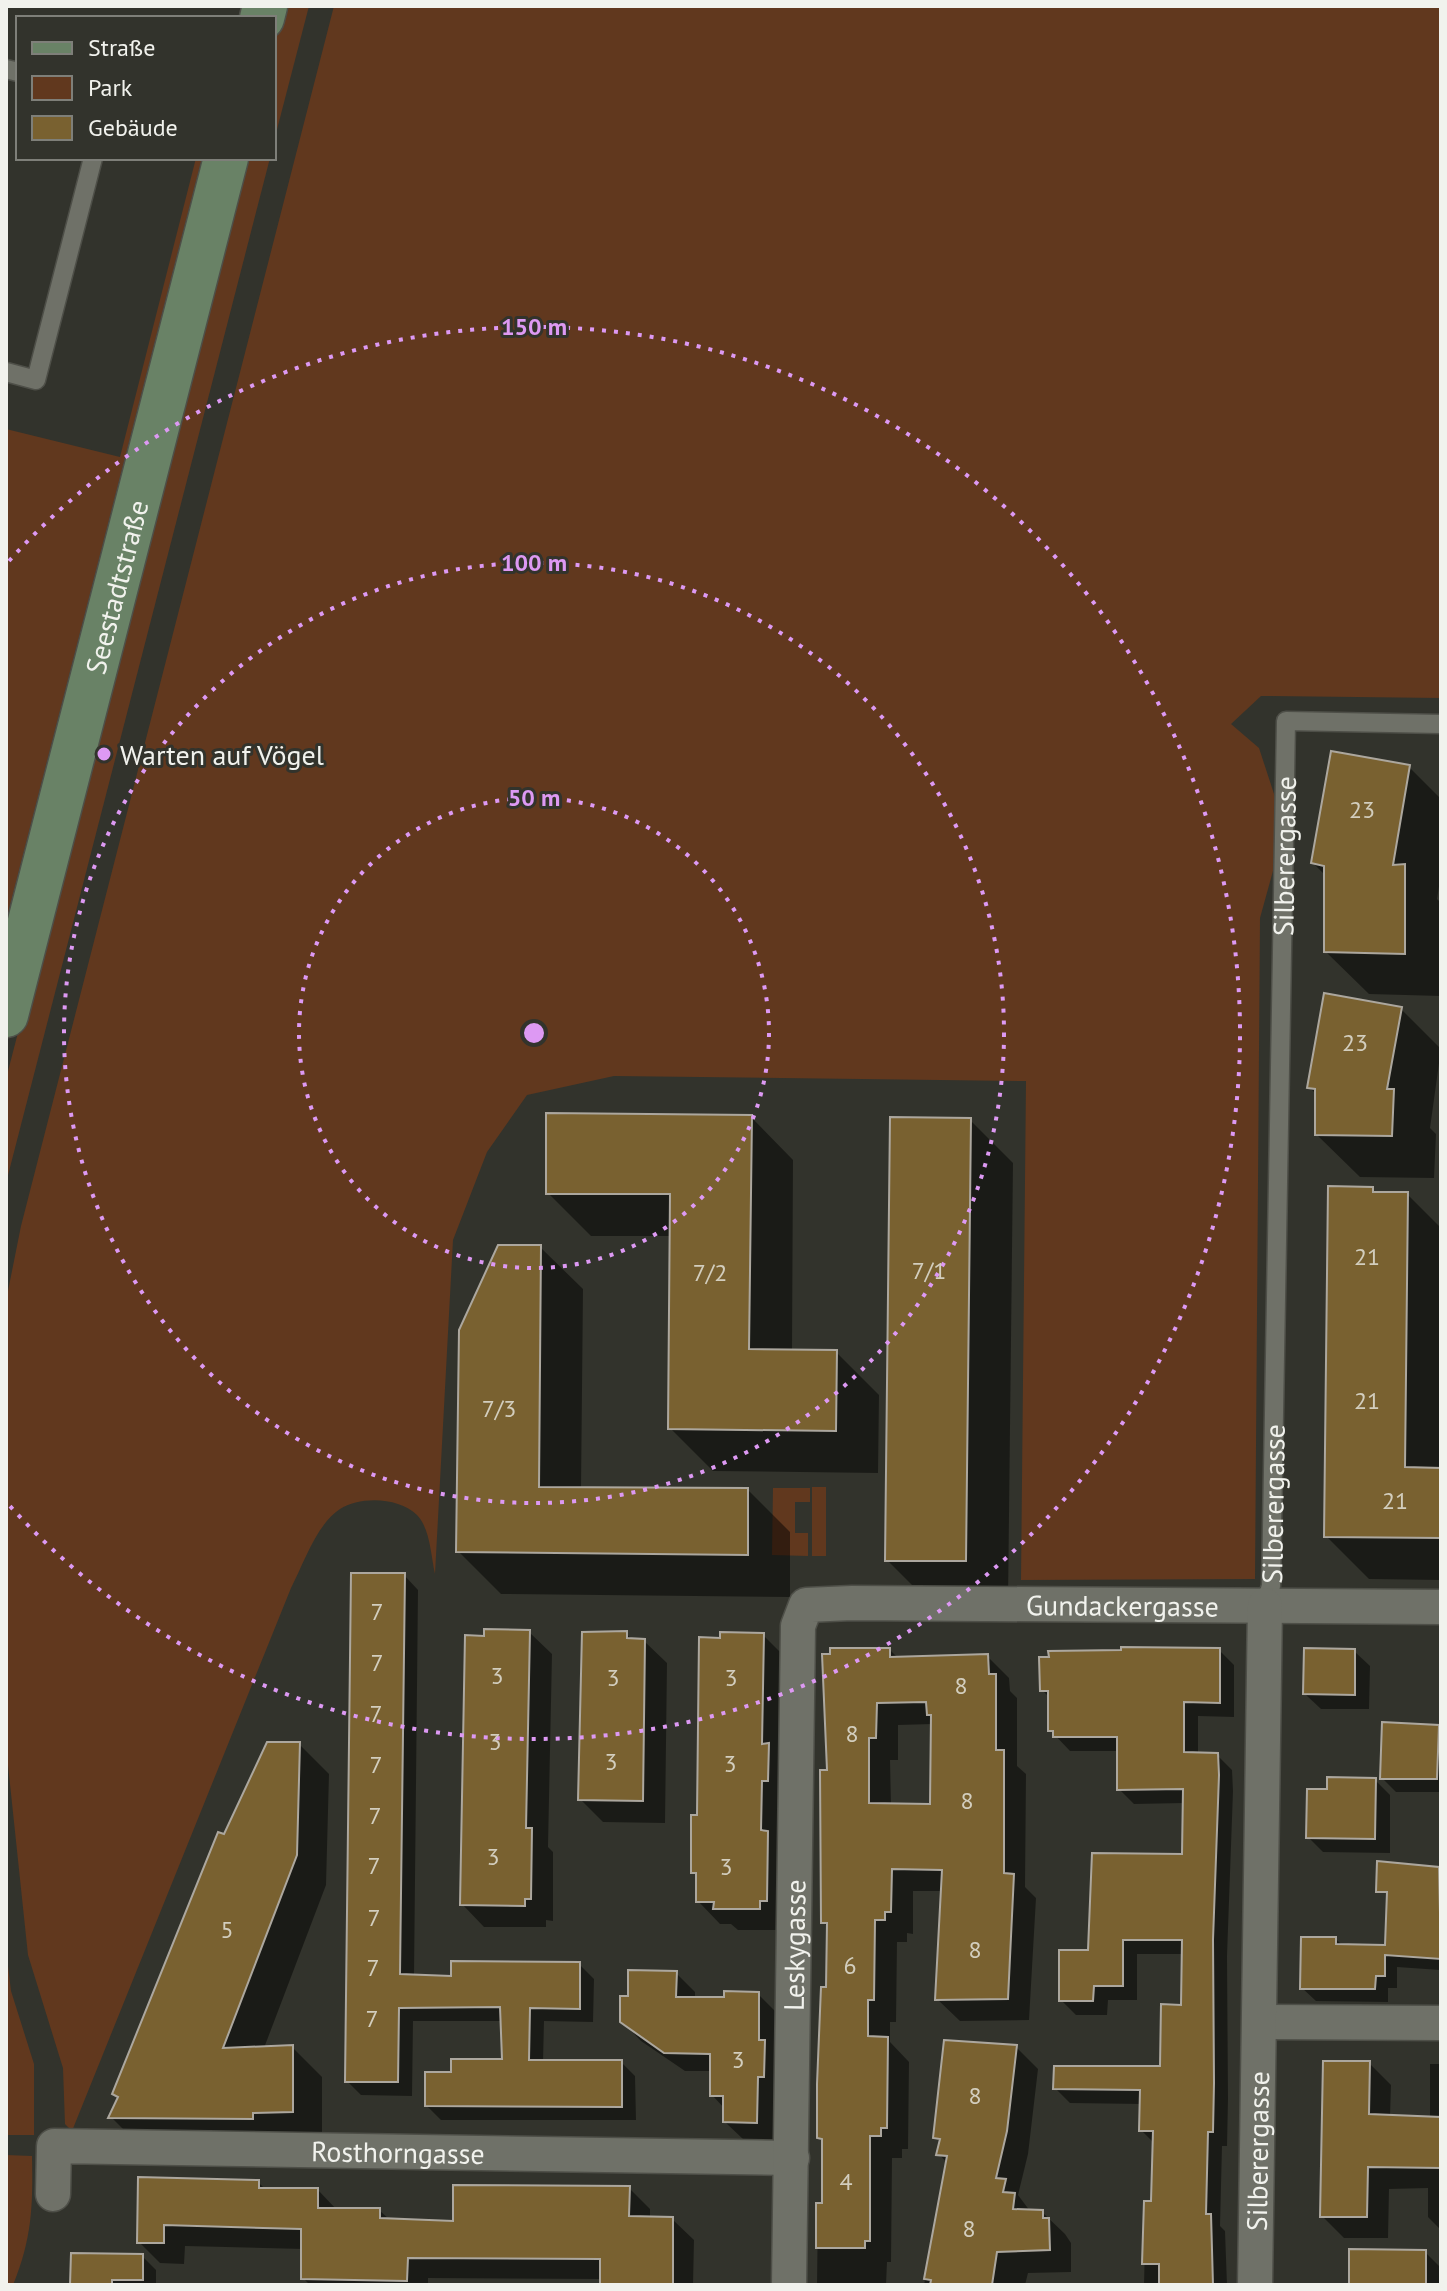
<svg xmlns="http://www.w3.org/2000/svg" width="1447" height="2291" viewBox="0 0 1447 2291" font-family="'PT Sans',sans-serif">
<style>
.green{fill:#61381e}
.shadow{fill:#0007;fill-rule:evenodd}
.building{fill:#796130;stroke:#aca79e;stroke-width:2;fill-rule:evenodd}
.lines{fill:none;stroke-linecap:round;stroke-linejoin:round}
.lane-casing{stroke:#4e4f48;stroke-width:21}
.street-casing{stroke:#4e4f48;stroke-width:37}
.secondary-casing{stroke:#4e4f48;stroke-width:47}
.lane{stroke:#6f7168;stroke-width:18}
.street{stroke:#6f7168;stroke-width:34}
.secondary{stroke:#698266;stroke-width:44}
.ring{fill:none;stroke:#dd99f3;stroke-width:4;stroke-dasharray:4 8}
.poi-dot{fill:#dd99f3;stroke:#32332c;stroke-width:3}
.labels{text-anchor:middle;dominant-baseline:central;stroke-width:6;stroke-linejoin:round;paint-order:stroke}
.number-label{font-size:24px;fill:#d3cebe}
.street-label{font-size:28px;fill:#f1f2ed;stroke:#32332c}
.poi-label{font-size:28px;fill:#f1f2ed;stroke:#32332c;text-anchor:start}
.centre{fill:#dd99f3;stroke:#32332c;stroke-width:4}
.ring-label{font-size:24px;text-anchor:middle;font-weight:bold;fill:#dd99f3;stroke:#32332c;stroke-width:6;stroke-linejoin:round;paint-order:stroke}
</style>
<rect width="100%" height="100%" fill="#32332c"/>
<g class="green">
<path d="M284 6H309L274 141V44Z"/>
<path d="M334 6H1441V698L1261 696 1231 724 1259 748 1276 800V860L1260 918 1255 1579 1021 1580 1026 1081 614 1076 527 1095 487 1152 453 1240 435 1574C431 1556 430 1528 417 1515 399 1497 360 1496 340 1509 316 1525 304 1563 291 1588L72 2131 65 2124 63 2068 28 1955 6 1746V1301L21 1226Z"/>
<path d="M196 158H202L6 921V429L120 457Z"/>
<path d="M244 158H270L6 1183V1079Z"/>
<rect x="812" y="1487" width="14" height="69"/>
<path d="M773 1488H810V1502H795V1533H808V1556L772 1555Z"/>
<path d="M6 1949 11 1991 34 2064V2135H6Z"/>
<path d="M6 2155 32 2156C33 2206 32 2238 13 2285H6Z"/>
</g>
<g class="shadow">
<path d="M1409 767 1441 799V874L1437 899 1441 903V996L1369 994 1326 952V876L1313 863Z"/>
<path d="M1401 1009 1441 1049 1430 1128 1436 1134 1434 1178 1360 1177 1317 1135V1095L1309 1087Z"/>
<path d="M751 1117 793 1160 792 1352H836L879 1395 878 1473 713 1471 670 1428 672 1236H591L548 1193Z"/>
<path d="M970 1120 1013 1163 1008 1603H930L887 1560Z"/>
<path d="M1372 1189 1378 1194H1407L1441 1228V1580L1369 1579 1326 1536Z"/>
<path d="M540 1247 583 1289 581 1489 748 1490 790 1532V1597L501 1594 458 1551Z"/>
<path d="M404 1575 418 1590 414 1977 453 1978 579 1964 594 1979 593 2022 544 2021 543 2062H621L635 2076 636 2120H441L427 2106 453 2074 504 2061 502 2021H413L412 2096 361 2095 347 2081Z"/>
<path d="M529 1632 552 1654 548 1847 553 1852V1921L546 1920V1927H484L462 1904 485 1638Z"/>
<path d="M626 1633 633 1641H644L667 1663 665 1823 603 1822 580 1799Z"/>
<path d="M763 1635 785 1657 782 1930H738L731 1924H720L698 1901V1878L693 1872 722 1640Z"/>
<path d="M890 1650 899 1659 987 1656 1009 1678 1010 1691 1017 1698V1766L1026 1774 1025 1887 1036 1898 1029 2020 960 2021 937 1999 943 1891H913V1934L907 1933V1942H897L896 2022H890V2042L909 2062 908 2149H902V2158H892L891 2262H887L886 2285H817L818 2205H824V2143L819 2138 828 1990 829 1928 823 1922 829 1772ZM933 1724 932 1806H891L890 1760H898V1725Z"/>
<path d="M1219 1650 1234 1665V1717L1198 1716V1755H1217L1232 1770 1233 1791 1227 1956 1228 2099 1227 2146H1222L1220 2226 1225 2231 1227 2285H1144L1146 2203H1153L1154 2143 1141 2130 1142 2104 1070 2103 1055 2088 1162 2068 1183 2007V1954H1137V2000H1108L1107 2015H1076L1061 2000 1089 1952 1184 1856 1185 1803 1134 1804 1119 1789V1751H1070L1050 1730V1698L1042 1690Z"/>
<path d="M1354 1651 1370 1666 1369 1709H1321L1305 1694Z"/>
<path d="M1438 1727 1441 1792H1396L1382 1778Z"/>
<path d="M299 1744 329 1774 326 1885 264 2048 292 2047 322 2077V2142L141 2147 111 2117 120 2100 114 2094 225 1837Z"/>
<path d="M1375 1780 1390 1795V1853L1323 1852 1308 1837Z"/>
<path d="M1389 1892 1441 1894V1985L1440 1970 1397 1967V1988H1388V2002L1316 2001 1302 1988 1336 1939 1343 1946 1387 1947Z"/>
<path d="M676 1973 695 1992V1999H726L758 1994 777 2013 775 2141 744 2140 725 2122V2109L712 2095V2071H685L641 2041 622 2021 630 1998Z"/>
<path d="M1016 2047 1038 2069 1028 2154 1018 2195 1030 2211 1042 2212 1065 2234 1071 2243V2272L1028 2273 1025 2285H924L947 2163 939 2154 941 2143 936 2137Z"/>
<path d="M1369 2063 1391 2085 1390 2117 1420 2118 1430 2116V2064H1441V2230L1428 2217V2188L1389 2189 1388 2238H1344L1322 2216Z"/>
<path d="M140 2179 258 2182 266 2190H318L337 2210H379L390 2220 455 2223 629 2188 650 2209V2218L672 2219 694 2240 693 2285H602V2279L428 2278V2285H310L303 2278V2249L185 2246 184 2264 160 2263 139 2242Z"/>
<path d="M1425 2252 1441 2268V2285H1351Z"/>
<path d="M142 2256 156 2270V2285H72Z"/>
</g>
<g class="building">
<path d="M1331 751 1410 765 1393 865 1405 864V954L1324 952V866L1311 863Z"/>
<path d="M1324 993 1402 1007 1387 1089H1394L1392 1136 1315 1135V1089L1307 1088Z"/>
<path d="M546 1113 752 1115 749 1349 837 1350 836 1431 668 1429 670 1194H546Z"/>
<path d="M890 1117 971 1118 966 1561H885Z"/>
<path d="M1328 1186 1373 1187V1192H1408L1405 1467 1441 1468V1538L1324 1537Z"/>
<path d="M498 1245H541L539 1487 748 1488V1555L456 1552 459 1330Z"/>
<path d="M351 1573H405L400 1974 451 1976V1961L580 1962V2009L530 2008 529 2060H622V2107L425 2106V2072H451V2059H502L500 2007 399 2008 398 2082H345Z"/>
<path d="M484 1629 530 1630 526 1828H532L531 1899H525V1906L460 1905 465 1635 484 1636Z"/>
<path d="M627 1631V1638L645 1639 643 1801 578 1800 582 1632Z"/>
<path d="M720 1632 764 1633 762 1744 769 1743 768 1781H762L761 1830 768 1831 767 1901H760V1909H713L714 1902H696V1873H691V1815H697L699 1637 720 1638Z"/>
<path d="M1121 1647 1220 1648V1703L1184 1702V1752L1218 1753 1219 1775 1213 1940 1214 2083 1213 2132H1208L1206 2214H1211L1213 2285H1159V2264H1142L1144 2201H1151L1153 2131H1139L1140 2090 1053 2089 1054 2066H1160L1161 2004 1181 2005 1182 1940H1123V1986H1094L1093 2001H1059V1950H1088L1092 1853 1182 1854 1183 1789 1117 1790V1737H1053V1731H1048V1691H1040L1039 1657H1049L1048 1651 1121 1650Z"/>
<path d="M830 1648H890V1657L988 1654 989 1674H996V1750H1004V1873L1014 1874 1008 1999 935 2000 942 1870 892 1869 891 1912H885V1920H875L874 2000H868V2036L888 2037 887 2128H881V2136H870V2241H865V2248H816V2203H822V2139L817 2138V2084L821 1987H826L827 1923H821L820 1770H827L822 1654H830ZM926 1702 927 1715H931L930 1804 869 1803V1738H876L877 1703Z"/>
<path d="M1304 1648 1355 1649V1695L1303 1694Z"/>
<path d="M1382 1722 1439 1725 1437 1779H1380Z"/>
<path d="M267 1742H300L297 1855 223 2048 293 2045V2112L253 2113V2119L108 2118 118 2097 112 2094 218 1832 224 1834Z"/>
<path d="M1327 1777 1376 1778 1375 1839 1306 1838 1307 1789H1327Z"/>
<path d="M1377 1861 1439 1867 1441 1959 1385 1955V1976H1376L1375 1989H1300L1301 1937H1336V1944L1385 1945 1387 1892H1376Z"/>
<path d="M628 1970 677 1971 676 1997H724V1991L759 1992V2040H765L764 2077H758L757 2123 723 2122V2096H710V2054L664 2053 620 2022V1996H628Z"/>
<path d="M944 2040 1017 2045 1007 2131 996 2178 1006 2179 1003 2192 1015 2193 1013 2209 1043 2210V2218H1049L1050 2250 997 2252 992 2285H930L931 2280 924 2279 947 2156 936 2155 940 2139 933 2138Z"/>
<path d="M1323 2061H1370L1369 2114 1441 2117V2168L1368 2167 1367 2217H1320Z"/>
<path d="M138 2177 259 2180V2188H318V2208H380V2218L453 2221V2185L630 2186 629 2216 673 2217V2285H600V2259L408 2258 407 2281 301 2279V2229L164 2225V2243H137Z"/>
<path d="M1349 2249 1426 2250V2285H1349Z"/>
<path d="M71 2253 143 2254V2280H112V2285H70Z"/>
</g>
<g class="lines">
<g class="lane-casing">
<g id="lane">
<path d="M6 69 18 72"/>
<path d="M6 372 36 380 93 158"/>
<path id="s1" d="M1265 1605 1271 1586 1286 721 1441 724"/>
</g>
</g>
<g class="street-casing">
<g id="street">
<path d="M1261 2022 1441 2023"/>
<path id="s2" d="M53 2194 54 2146 792 2158"/>
<path id="s3" d="M789 2285 798 1626 806 1605 852 1603 1441 1607"/>
<path id="s4" d="M1255 2285 1265 1605"/>
</g>
</g>
<g class="secondary-casing">
<g id="secondary">
<path d="M262 18 265 6"/>
<path id="s5" d="M6 1015 226 158"/>
</g>
</g>
<use href="#lane" class="lane"/>
<use href="#street" class="street"/>
<use href="#secondary" class="secondary"/>
</g>
<g class="ring">
<circle cx="534" cy="1033" r="235"/>
<circle cx="534" cy="1033" r="470"/>
<path d="M9 561A706 706 0 1 1 9 1505"/>
</g>
<circle class="poi-dot" cx="104" cy="754" r="8"/>
<g class="labels">
<g class="number-label">
<text x="1362" y="809">23</text>
<text x="1355" y="1042">23</text>
<text x="1367" y="1256">21</text>
<text x="929" y="1270">7/1</text>
<text x="710" y="1272">7/2</text>
<text x="1367" y="1400">21</text>
<text x="499" y="1408">7/3</text>
<text x="1395" y="1500">21</text>
<text x="377" y="1611">7</text>
<text x="377" y="1662">7</text>
<text x="497" y="1675">3</text>
<text x="613" y="1677">3</text>
<text x="731" y="1677">3</text>
<text x="961" y="1685">8</text>
<text x="376" y="1713">7</text>
<text x="852" y="1733">8</text>
<text x="495" y="1741">3</text>
<text x="611" y="1761">3</text>
<text x="730" y="1763">3</text>
<text x="376" y="1764">7</text>
<text x="967" y="1800">8</text>
<text x="375" y="1815">7</text>
<text x="493" y="1856">3</text>
<text x="374" y="1865">7</text>
<text x="726" y="1866">3</text>
<text x="374" y="1917">7</text>
<text x="227" y="1929">5</text>
<text x="975" y="1949">8</text>
<text x="850" y="1965">6</text>
<text x="373" y="1967">7</text>
<text x="372" y="2018">7</text>
<text x="738" y="2059">3</text>
<text x="975" y="2095">8</text>
<text x="846" y="2181">4</text>
<text x="969" y="2228">8</text>
</g>
<g class="street-label">
<text stroke="none"><textPath href="#s5" startOffset="442">Seestadtstraße</textPath></text>
<text stroke="none"><textPath href="#s1" startOffset="750">Silberergasse</textPath></text>
<text stroke="none"><textPath href="#s1" startOffset="102">Silberergasse</textPath></text>
<text stroke="none"><textPath href="#s3" startOffset="998">Gundackergasse</textPath></text>
<text stroke="none"><textPath href="#s3" startOffset="340">Leskygasse</textPath></text>
<text stroke="none"><textPath href="#s2" startOffset="392">Rosthorngasse</textPath></text>
<text stroke="none"><textPath href="#s4" startOffset="134">Silberergasse</textPath></text>
</g>
<g class="poi-label">
<text x="120" y="754">Warten auf Vögel</text>
</g>
</g>
<circle cx="534" cy="1033" r="12" class="centre"/>
<g class="ring-label">
<text x="534" y="335">150 m</text>
<text x="534" y="571">100 m</text>
<text x="534" y="806">50 m</text>
</g>
<rect width="1447" height="2291" fill="none" stroke="#f1f2ed" stroke-width="16"/>
<rect x="16" y="16" width="260" height="144" fill="#32332c" stroke="#7e7f79" stroke-width="2"/>
<rect x="32" y="42" width="40" height="12" fill="#698266" stroke="#7e7f79" stroke-width="2"/>
<text x="88" y="56" font-size="24" fill="#f1f2ed">Straße</text>
<rect x="32" y="76" width="40" height="24" fill="#61381e" stroke="#7e7f79" stroke-width="2"/>
<text x="88" y="96" font-size="24" fill="#f1f2ed">Park</text>
<rect x="32" y="116" width="40" height="24" fill="#796130" stroke="#7e7f79" stroke-width="2"/>
<text x="88" y="136" font-size="24" fill="#f1f2ed">Gebäude</text>
</svg>
